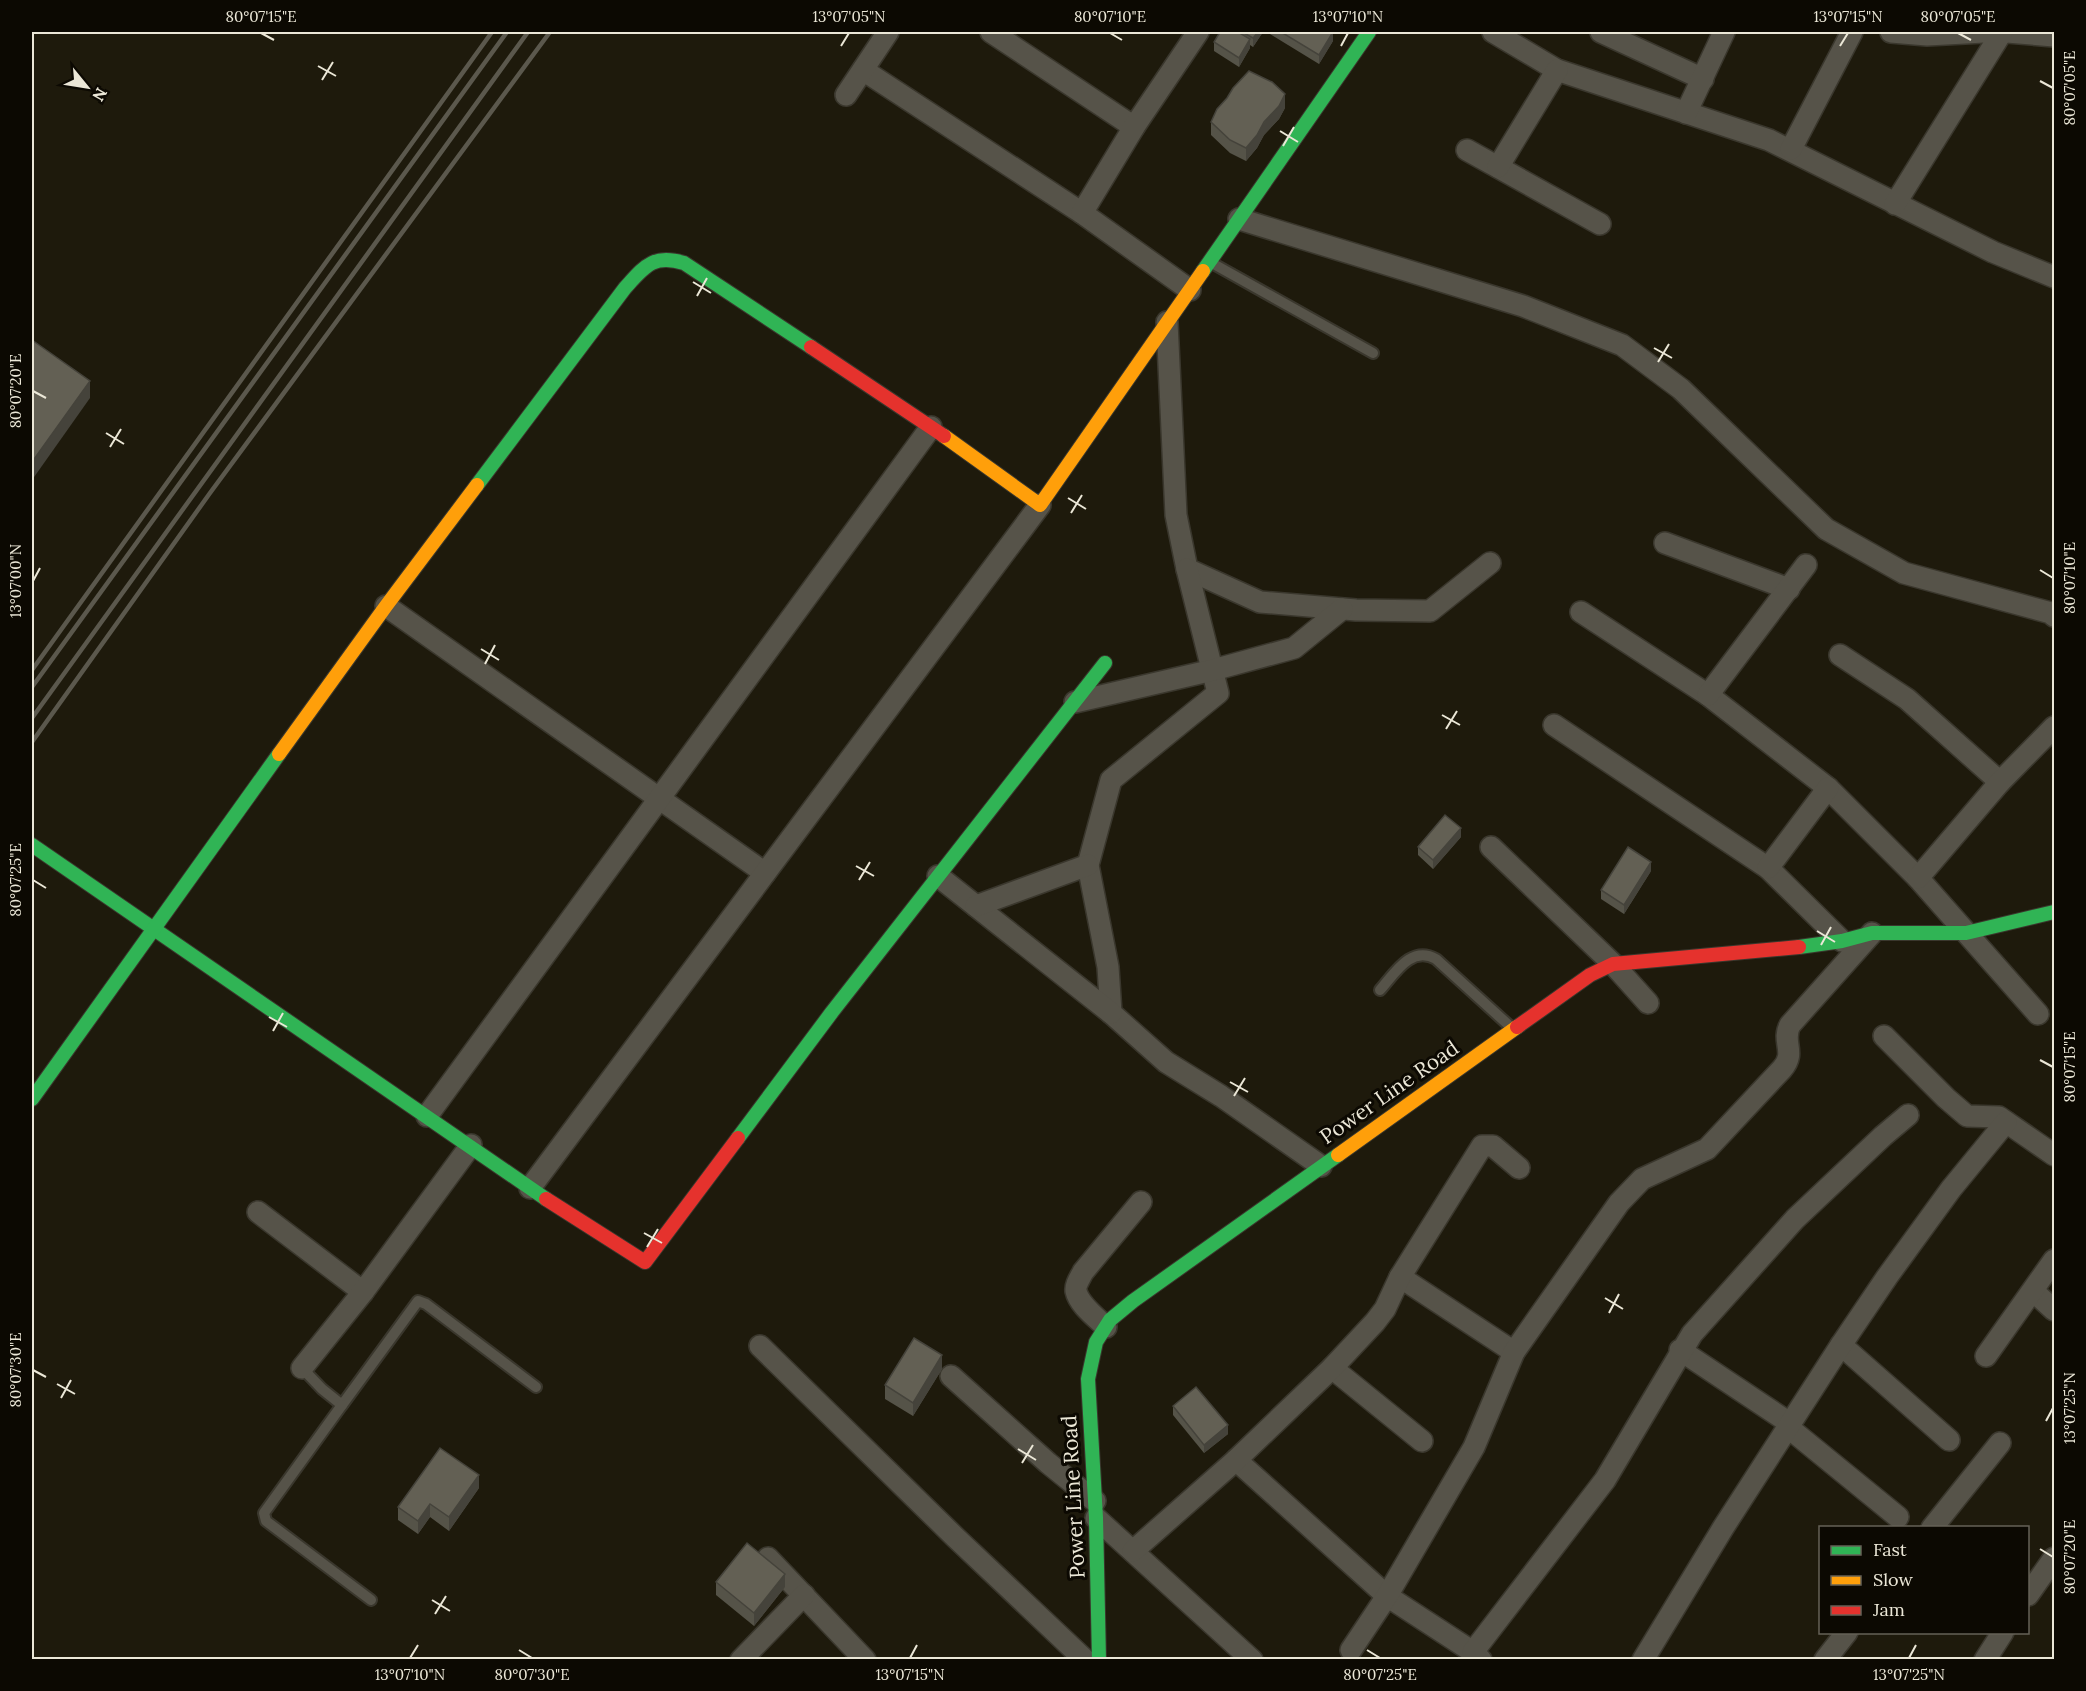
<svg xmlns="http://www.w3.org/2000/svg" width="2086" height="1691" viewBox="0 0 2086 1691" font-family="Lora,serif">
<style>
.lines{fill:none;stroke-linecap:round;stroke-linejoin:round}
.lane-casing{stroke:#3a372d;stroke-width:14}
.street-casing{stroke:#3a372d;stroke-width:24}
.fast-casing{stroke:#3a372d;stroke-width:16}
.slow-casing{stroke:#3a372d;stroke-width:16}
.jam-casing{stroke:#3a372d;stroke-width:16}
.lane{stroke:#565349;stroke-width:10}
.street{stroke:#565349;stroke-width:21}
.fast{stroke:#30b455;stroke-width:14}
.slow{stroke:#ff9f0a;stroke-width:14}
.jam{stroke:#e5322d;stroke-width:14}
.rail{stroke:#5b584d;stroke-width:4.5}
.wall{fill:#555348}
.shaded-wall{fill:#45433b}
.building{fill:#636054;stroke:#45433b;stroke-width:1.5}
.ticks{fill:none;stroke:#ebe7d7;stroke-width:2}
.labels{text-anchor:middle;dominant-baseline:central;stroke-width:6;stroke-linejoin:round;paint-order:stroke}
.street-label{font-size:21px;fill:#ebe7d7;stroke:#0c0902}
.neatline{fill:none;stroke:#ebe7d7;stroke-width:2}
.ticks-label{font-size:15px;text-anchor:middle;fill:#ebe7d7}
</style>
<rect width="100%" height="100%" fill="#1e1a0c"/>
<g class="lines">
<g class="lane-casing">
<g id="lane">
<path d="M1210 262 1373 353"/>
<path d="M1380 990C1395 973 1411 945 1436 959L1513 1029"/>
<path d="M302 1368 322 1389 342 1405 418 1301 426 1304 536 1387"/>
<path d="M342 1405 264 1513 266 1521 371 1600"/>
</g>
</g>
<g class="street-casing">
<g id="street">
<path d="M991 32 1134 127"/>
<path d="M1493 32 1557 70 1769 140 1993 252 2054 277"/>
<path d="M1601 32 1703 79"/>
<path d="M1891 32 1927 35 1984 32"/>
<path d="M2007 32 2054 36"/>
<path d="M863 70 1082 213"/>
<path d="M846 95 888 32"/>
<path d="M1686 113 1724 32"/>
<path d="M1791 149 1852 32"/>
<path d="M1467 150 1600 224"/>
<path d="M1498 167 1557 70"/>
<path d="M1895 204 2002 32"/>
<path d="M1239 219 1523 306 1622 345 1681 389 1826 529 1904 573 2051 613 2054 616"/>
<path d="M1190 290 1082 213 1134 127 1198 32"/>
<path d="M1167 322 1176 515 1187 569 1260 602 1356 610 1430 611 1490 563"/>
<path d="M1665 543 1789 589"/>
<path d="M1187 569 1218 693 1111 780 1088 865 1108 967 1111 1013 1166 1062 1221 1096 1321 1166"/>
<path d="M386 606 765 873"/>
<path d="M1581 612 1708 695 1828 788 1918 878 2038 1014"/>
<path d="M1840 655 1907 699 2000 782"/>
<path d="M1708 695 1806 565"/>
<path d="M1075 702 1213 670 1294 648 1342 609"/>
<path d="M1554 725 1768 868 1842 941"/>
<path d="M1491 847 1613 964 1648 1003"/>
<path d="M1768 868 1828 788"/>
<path d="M938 876 1111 1013"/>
<path d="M1918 878 2000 782 2054 727"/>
<path d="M976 906 1088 865"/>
<path d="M1884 1036 1946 1098 1967 1116 1999 1117 2054 1155"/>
<path d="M427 1116 931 427"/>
<path d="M530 1188 1040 505"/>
<path d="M258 1212 363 1292"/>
<path d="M1400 1277 1514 1352"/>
<path d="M2033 1291 2054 1310"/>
<path d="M1106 1327C1096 1317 1079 1305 1076 1291 1075 1285 1080 1278 1083 1272L1141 1202"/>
<path d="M1841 1345 1949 1440"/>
<path d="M760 1346 955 1537 1085 1660"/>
<path d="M1680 1350 1791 1424"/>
<path d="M1986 1356 2054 1260"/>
<path d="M302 1368 363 1292 471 1145"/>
<path d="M1332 1368 1422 1441"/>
<path d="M951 1376 1048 1463 1095 1501"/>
<path d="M1789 1428 1898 1517"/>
<path d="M1236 1460 1387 1596 1473 1652 1481 1660"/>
<path d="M1096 1518 1252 1660"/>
<path d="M1932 1528 2000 1443"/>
<path d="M1133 1551 1236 1460 1332 1368 1375 1322 1385 1309 1400 1277 1482 1146H1493L1519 1168"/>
<path d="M768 1558 865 1660"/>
<path d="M2028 1595 2054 1558"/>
<path d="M1351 1650 1387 1596 1474 1447 1514 1352 1619 1203 1642 1179 1707 1149 1782 1069C1797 1052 1781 1042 1790 1025L1872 933"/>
<path d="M1473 1652 1605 1480 1692 1334 1795 1219 1883 1136 1908 1115"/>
<path d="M741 1660 804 1595"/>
<path d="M1643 1660 1723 1528 1841 1345 1887 1277 1951 1189 2006 1122"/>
<path d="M1825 1660 1847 1632"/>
<path d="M1985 1660 2003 1632"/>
</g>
</g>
<g class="fast-casing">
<g id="fast">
<path d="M1203 271 1369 32"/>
<path d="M477 485 625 288C645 266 653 254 684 263L811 347"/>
<path d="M32 845 546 1199"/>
<path d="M1799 947 1842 941 1872 933H1966L2054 912"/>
<path d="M32 1099 279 754"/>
<path d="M738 1138 832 1012 1105 663"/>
<path d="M1099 1660 1096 1518 1088 1379 1096 1342 1110 1320 1133 1301 1338 1155"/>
</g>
</g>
<g class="slow-casing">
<g id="slow">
<path d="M944 436 1040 505 1203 271"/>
<path d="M279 754 386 606 477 485"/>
<path d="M1338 1155 1517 1027"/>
</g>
</g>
<g class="jam-casing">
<g id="jam">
<path d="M811 347 944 436"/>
<path d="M1517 1027 1590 975 1613 964 1799 947"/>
<path d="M546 1199 645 1262 738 1138"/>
</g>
</g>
<use href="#lane" class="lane"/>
<use href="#street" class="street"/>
<use href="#fast" class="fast"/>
<use href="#slow" class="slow"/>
<use href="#jam" class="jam"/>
<g class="rail">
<path d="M32 670 492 32"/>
<path d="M32 687 507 32"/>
<path d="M32 718 528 32"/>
<path d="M32 742 210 493 550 32"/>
</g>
</g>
<g class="wall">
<path d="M1220 32H1263L1253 47 1250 45V48L1239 67 1214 51V42Z"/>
<path d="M1270 32H1332L1333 41 1319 64 1270 34Z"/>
<path d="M1285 108 1279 119 1264 135 1257 148 1246 161 1230 153 1211 135V122Z"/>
<path d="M1461 837 1433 869 1418 855V847Z"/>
<path d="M1651 871 1624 914 1601 899V890Z"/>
<path d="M942 1369 913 1416 885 1399V1385Z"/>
<path d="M1173 1406 1228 1434 1204 1453 1173 1415Z"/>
<path d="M479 1488 449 1531 430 1517 418 1534 398 1520V1507Z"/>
<path d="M716 1582 785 1587 754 1626 716 1595Z"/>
</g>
<g class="shaded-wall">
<path d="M1258 32H1263L1253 47V38Z"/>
<path d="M1333 32V41L1319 64V55Z"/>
<path d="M1250 39V48L1239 67V58Z"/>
<path d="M1285 94V108L1279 119 1264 135 1257 148 1246 161V148Z"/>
<path d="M90 381V398L32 480V462Z"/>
<path d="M1461 828V837L1433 869V860Z"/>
<path d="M1651 862V871L1624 914V905Z"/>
<path d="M942 1355V1369L913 1416V1403Z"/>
<path d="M1228 1425V1434L1204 1453V1445Z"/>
<path d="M479 1475V1488L449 1531V1517Z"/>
<path d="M430 1504V1517L418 1534V1521Z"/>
<path d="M785 1574V1587L754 1626V1613Z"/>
</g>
<g class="building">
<path d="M1220 32H1238L1250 39 1239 58 1214 42Z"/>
<path d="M1242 32H1258L1253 38Z"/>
<path d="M1281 32H1333L1319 55Z"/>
<path d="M1249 71 1272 82 1285 94 1279 106 1264 122 1257 135 1246 148 1230 140 1211 122 1217 109 1227 98 1233 88Z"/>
<path d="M32 340 90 381 32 462Z"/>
<path d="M1445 815 1461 828 1433 860 1418 847Z"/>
<path d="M1628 847 1651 862 1624 905 1601 890Z"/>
<path d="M914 1338 942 1355 913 1403 885 1385Z"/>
<path d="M1196 1387 1228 1425 1204 1445 1173 1406Z"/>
<path d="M440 1448 479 1475 449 1517 430 1504 418 1521 398 1507Z"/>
<path d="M747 1543 785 1574 754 1613 716 1582Z"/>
</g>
<path class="ticks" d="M261 33 274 40M1110 33 1122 40M1958 33 1971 40M841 46 849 33M1341 46 1348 33M1840 46 1848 33M318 66 336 76M322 80 333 62M2040 81 2053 88M1280 131 1298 142M1283 146 1294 127M693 282 711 293M697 296 707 278M1654 348 1672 358M1658 362 1669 344M33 391 46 398M106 433 124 444M110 447 121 429M1068 498 1086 509M1071 513 1082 495M2040 570 2053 578M33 581 40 568M481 649 499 660M485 664 495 645M1442 715 1460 725M1446 729 1457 711M856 866 874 876M33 880 46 888M859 880 870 862M1817 931 1835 942M1821 945 1831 927M269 1017 287 1027M273 1031 283 1013M2040 1060 2053 1067M1230 1082 1248 1092M1234 1096 1245 1078M644 1233 662 1243M647 1247 658 1229M1605 1298 1623 1309M1609 1313 1619 1294M33 1370 46 1377M57 1384 75 1394M61 1398 71 1380M2046 1421 2053 1408M1018 1449 1036 1460M1022 1463 1033 1445M2040 1549 2053 1557M432 1600 450 1611M435 1614 446 1596M519 1650 532 1658M1367 1650 1380 1658M410 1658 418 1645M910 1658 917 1645M1909 1658 1916 1645"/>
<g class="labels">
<g class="street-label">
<text transform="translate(1389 1092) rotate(-35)">Power Line Road</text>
<text transform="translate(1073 1497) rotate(-93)">Power Line Road</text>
</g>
</g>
<rect width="2086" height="1691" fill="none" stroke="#0c0902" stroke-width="66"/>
<rect x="1819" y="1526" width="210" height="108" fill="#0c0902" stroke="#656257" stroke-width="1.5"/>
<rect x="1831" y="1546" width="30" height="9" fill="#30b455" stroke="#656257" stroke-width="1.5"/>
<text x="1873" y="1556" font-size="18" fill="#ebe7d7">Fast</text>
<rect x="1831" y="1576" width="30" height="9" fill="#ff9f0a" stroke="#656257" stroke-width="1.5"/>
<text x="1873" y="1586" font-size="18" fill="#ebe7d7">Slow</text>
<rect x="1831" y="1606" width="30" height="9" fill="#e5322d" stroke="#656257" stroke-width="1.5"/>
<text x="1873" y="1616" font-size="18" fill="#ebe7d7">Jam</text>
<g transform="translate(87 87) rotate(120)" stroke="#0c0902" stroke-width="4.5" paint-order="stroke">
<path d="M0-4.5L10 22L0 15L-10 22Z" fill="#ebe7d7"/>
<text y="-9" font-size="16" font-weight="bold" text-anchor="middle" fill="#ebe7d7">N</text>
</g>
<rect x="33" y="33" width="2020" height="1625" class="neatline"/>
<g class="ticks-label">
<text x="261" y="22">80°07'15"E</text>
<text x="849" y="22">13°07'05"N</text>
<text x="1110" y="22">80°07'10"E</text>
<text x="1348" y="22">13°07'10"N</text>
<text x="1848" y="22">13°07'15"N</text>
<text x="1958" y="22">80°07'05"E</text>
<text transform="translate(2070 88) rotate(-90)" y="5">80°07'05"E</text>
<text transform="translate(16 391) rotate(-90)" y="5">80°07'20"E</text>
<text transform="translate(2070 578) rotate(-90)" y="5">80°07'10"E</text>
<text transform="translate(16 581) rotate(-90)" y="5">13°07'00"N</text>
<text transform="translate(16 880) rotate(-90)" y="5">80°07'25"E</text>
<text transform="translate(2070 1067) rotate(-90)" y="5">80°07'15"E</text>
<text transform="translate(16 1370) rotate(-90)" y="5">80°07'30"E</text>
<text transform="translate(2070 1408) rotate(-90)" y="5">13°07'25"N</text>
<text transform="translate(2070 1557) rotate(-90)" y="5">80°07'20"E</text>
<text x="410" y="1680">13°07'10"N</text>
<text x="532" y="1680">80°07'30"E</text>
<text x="910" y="1680">13°07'15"N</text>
<text x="1380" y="1680">80°07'25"E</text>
<text x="1909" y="1680">13°07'25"N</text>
</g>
</svg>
